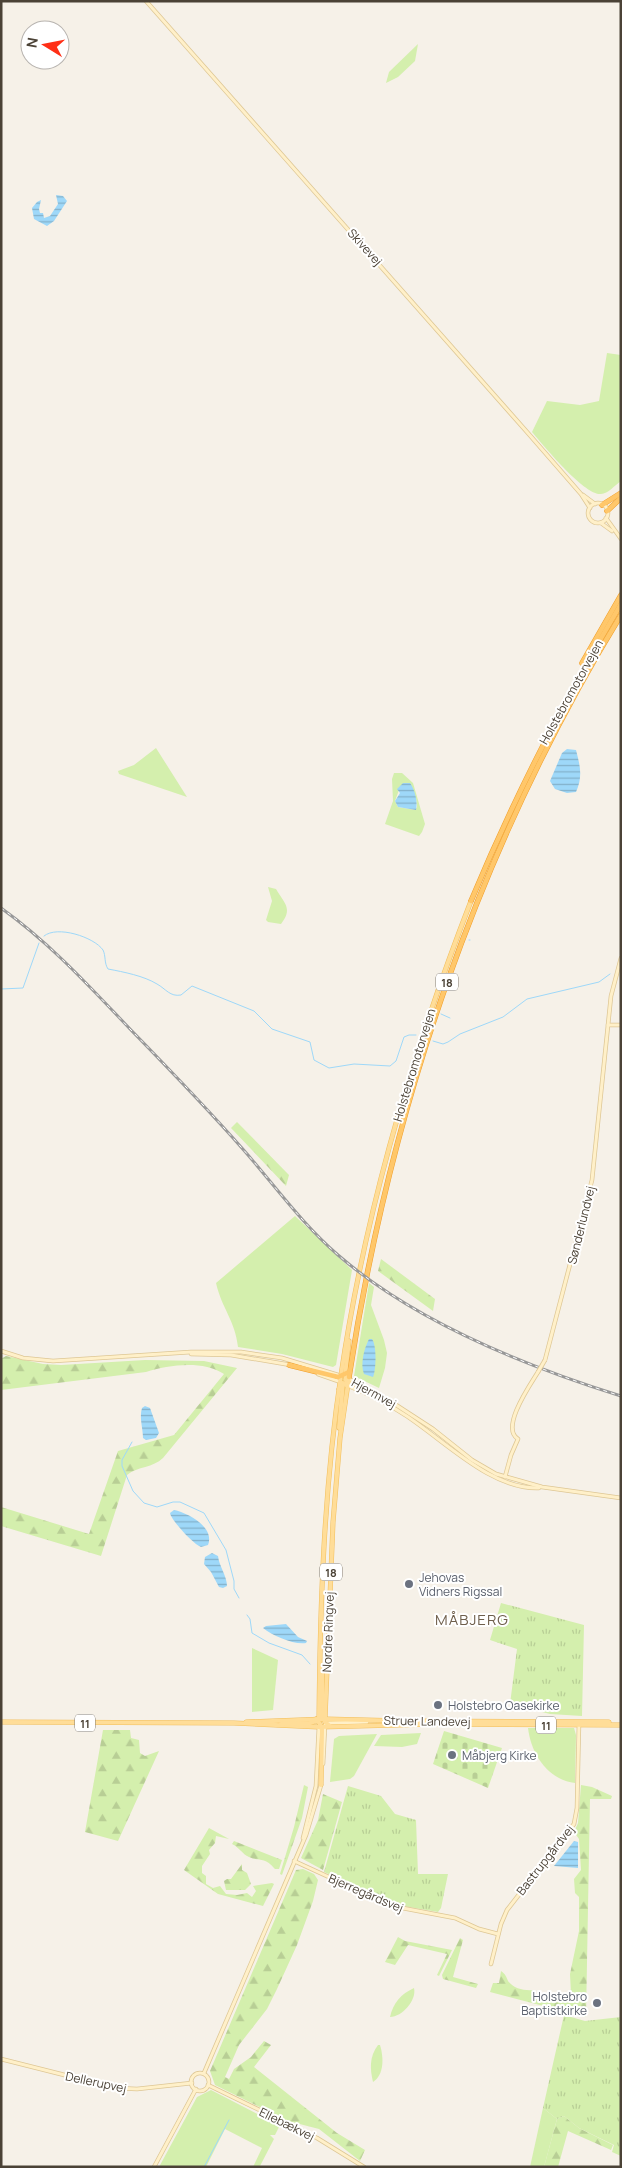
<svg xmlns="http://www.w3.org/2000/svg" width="622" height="2168" viewBox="0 0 622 2168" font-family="Manrope,sans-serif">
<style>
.green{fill:#d4efad;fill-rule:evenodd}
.forest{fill:url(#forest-firs)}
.cemetery{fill:url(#cemetery-stones)}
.park{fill:url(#park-tufts)}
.water{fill:url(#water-rules)}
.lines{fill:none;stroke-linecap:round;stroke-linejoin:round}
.stream{stroke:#9ed8f9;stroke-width:1}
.secondary-casing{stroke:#dec795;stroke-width:4.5}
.primary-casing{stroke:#f2be5a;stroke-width:5}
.highway-casing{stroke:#f09e29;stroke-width:5.5}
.secondary{stroke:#fff0c9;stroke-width:3}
.primary{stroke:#ffdd98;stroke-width:4}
.highway{stroke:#ffc76a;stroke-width:4.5}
.rail-casing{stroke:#989898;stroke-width:3}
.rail{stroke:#fff;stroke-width:1;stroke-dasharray:4;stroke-linecap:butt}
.secondary-bridge-casing{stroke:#dec795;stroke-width:4.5;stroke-linecap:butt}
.secondary-bridge{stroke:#fff0c9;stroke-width:3}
.worship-dot{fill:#6b7280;stroke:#fff;stroke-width:2}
.labels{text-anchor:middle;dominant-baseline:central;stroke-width:4;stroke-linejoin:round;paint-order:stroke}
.shield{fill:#fff;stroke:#817b72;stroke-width:1}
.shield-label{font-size:11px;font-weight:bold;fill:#4b4236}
.street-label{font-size:12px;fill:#4b4236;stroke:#fff}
.worship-label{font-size:12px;fill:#5b616d;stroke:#fff;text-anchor:start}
.quarter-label{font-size:15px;letter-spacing:1px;fill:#6f5f4c;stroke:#fff}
</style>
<defs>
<pattern id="forest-firs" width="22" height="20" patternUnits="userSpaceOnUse" patternTransform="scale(1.25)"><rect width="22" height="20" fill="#d4efad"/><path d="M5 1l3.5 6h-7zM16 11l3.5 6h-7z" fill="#b8ce95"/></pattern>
<pattern id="cemetery-stones" width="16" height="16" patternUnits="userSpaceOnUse" patternTransform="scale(1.25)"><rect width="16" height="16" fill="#d4efad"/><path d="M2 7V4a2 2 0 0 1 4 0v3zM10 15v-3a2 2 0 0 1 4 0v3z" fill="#b8ce95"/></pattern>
<pattern id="park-tufts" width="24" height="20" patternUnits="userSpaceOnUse" patternTransform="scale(1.25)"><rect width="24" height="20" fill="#d4efad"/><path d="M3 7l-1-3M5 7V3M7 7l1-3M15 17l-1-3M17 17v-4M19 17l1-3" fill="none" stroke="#b8ce95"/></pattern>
<pattern id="water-rules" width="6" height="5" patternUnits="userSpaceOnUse" patternTransform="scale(1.25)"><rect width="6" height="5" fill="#9ed8f9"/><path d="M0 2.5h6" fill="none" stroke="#83b1ca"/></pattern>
</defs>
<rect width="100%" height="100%" fill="#f6f1e8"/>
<g class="green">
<path d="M418 44 415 61 398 77 386 83 389 72Z"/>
<path d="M607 353 621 355V481C615 485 608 494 601 494 585 496 543 445 532 432L547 401 580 405 599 401Z"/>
<path d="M156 748 187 797 119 774 118 771 134 765Z"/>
<path d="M394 773H402L413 783 425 824 422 832 419 836 385 824 393 801 392 779ZM399 790 416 798 417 807 415 810 398 807 395 801Z"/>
<path d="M268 887 276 889C285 904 293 909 281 924L268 922 266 920 272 901Z"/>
<path d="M295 1216 352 1270 336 1365 333 1367 282 1354 238 1347C235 1320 222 1309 216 1283Z"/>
<path d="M369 1283 374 1287 371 1305 384 1340 387 1353 385 1368 379 1388 354 1376Z"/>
<path d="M252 1648 278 1660 273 1710 252 1712Z"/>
<path d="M528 1728H574L576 1735 575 1783C548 1780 531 1754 528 1728Z"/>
<path d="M421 1733 417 1744 402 1747 374 1746 381 1735Z"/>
<path d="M377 1734 354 1776 350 1779 330 1782 334 1739 339 1736Z"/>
<path d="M414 1988C417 2000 402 2017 390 2017 393 2003 401 1994 414 1988Z"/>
<path d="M378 2045H380C384 2058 384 2075 373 2082 370 2069 369 2057 378 2045Z"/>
<path d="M211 2090 277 2124 279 2127 275 2135H270L274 2139 260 2166 253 2167 262 2148 225 2129 206 2167H159L197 2097Z"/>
<path d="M543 2108 557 2119 544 2167H530Z"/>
</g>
<g class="forest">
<path d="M237 1122 289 1175 286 1186 231 1128Z"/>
<path d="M381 1259 435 1299 433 1311 378 1271Z"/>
<path d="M6 1356 43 1364 61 1365 145 1360 204 1361 237 1368 163 1458C153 1468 138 1466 127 1475L101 1556 1 1526V1507L89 1534 118 1451 174 1435 224 1374C202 1360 169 1365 146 1372L1 1390V1359Z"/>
<path d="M103 1730H130L131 1738 139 1740 140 1753 145 1756 159 1751 118 1841 85 1832Z"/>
<path d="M304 1785 308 1787 302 1818 282 1875 280 1874 294 1827Z"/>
<path d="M581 1785 592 1787 612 1796 611 1799H590L586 2017 490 1992 493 1983H499L501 1971C506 1975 506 1976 508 1981 514 1989 525 1991 534 1990L537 1996C547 2000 562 2003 571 1994L570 1974 579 1931V1897L575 1893 574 1879 581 1870 579 1839 574 1832 578 1823Z"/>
<path d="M323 1794 342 1802 323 1870 301 1858 318 1820Z"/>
<path d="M209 1828 229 1839 216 1836 215 1843 209 1850 210 1854 202 1866V1873L206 1876V1884L213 1888 220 1886 226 1894 237 1895 247 1893 252 1897 256 1891 253 1886 272 1883 274 1884 263 1906 218 1894 184 1870Z"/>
<path d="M234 1841 282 1860 279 1869H275C264 1856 260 1862 249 1857 242 1854 239 1847 232 1844Z"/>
<path d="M242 1864V1870L247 1873 251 1884 245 1890H226L224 1881 227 1879H231Z"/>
<path d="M303 1869 314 1874 318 1880 313 1901 297 1945 277 1989 267 2009 239 2045 225 2077 229 2079 234 2069 251 2057 264 2041 271 2045 254 2067 337 2133 365 2150 360 2161 319 2129 288 2121 215 2085 210 2071 296 1870Z"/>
<path d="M398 1937 405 1941 452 1950 439 1976 437 1975 447 1954 408 1945 395 1965 385 1962Z"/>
<path d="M460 1938 463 1940 453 1977 478 1984 476 1988 443 1979 442 1975Z"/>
<path d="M564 2116 579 2128 613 2145 611 2150 568 2131 558 2167H544L557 2119Z"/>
</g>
<path class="cemetery" d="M444 1731 502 1748 488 1788 433 1764Z"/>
<g class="park">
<path d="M501 1603 584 1625 582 1716 550 1714 510 1704 517 1649 490 1640Z"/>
<path d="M348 1786 381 1796 395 1814 416 1820 418 1874H448L441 1908 438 1912 397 1905 324 1872Z"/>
<path d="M564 2015 585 2021 621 2017V2156L612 2152 614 2145 579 2128 564 2116 557 2119 543 2108Z"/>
</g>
<g class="water">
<path d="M56 195 63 196 67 201 54 221 47 226 34 219 32 208 37 202 41 200 39 209 40 213H43L44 218 50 216 58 204Z"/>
<path d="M567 749 576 750C580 765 583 777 576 792L567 793 555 789 550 781 562 753Z"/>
<path d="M403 783H410C415 790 418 802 416 810L398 807 395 801 400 793 397 789Z"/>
<path d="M369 1339H372C377 1346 376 1370 373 1377L364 1374C360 1364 364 1349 369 1339Z"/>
<path d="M145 1406 150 1408 159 1433 156 1438 146 1440 143 1438C143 1428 139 1418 142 1408Z"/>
<path d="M174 1510C188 1513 215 1527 208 1545L201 1547C193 1544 171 1520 170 1513Z"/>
<path d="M212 1553 218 1556C219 1566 227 1576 227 1586L223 1588 219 1587 211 1572 204 1564 205 1557Z"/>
<path d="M286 1624 298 1637 307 1641 306 1643C294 1645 273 1636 263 1628L266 1626Z"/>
<path d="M574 1841 578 1842V1868L554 1866Z"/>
</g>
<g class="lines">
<g class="stream">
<path d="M44 936C57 925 94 937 103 950 106 956 104 963 108 969 124 972 144 976 157 984 166 989 170 997 181 995L192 986 254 1011 272 1029 310 1042 314 1060 329 1068 354 1064 390 1066 396 1061 404 1037 409 1035H416"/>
<path d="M469 940H470"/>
<path d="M1 989 23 988 39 943"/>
<path d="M441 1014 450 1018"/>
<path d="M433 1041 443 1044 448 1042 460 1034 503 1017 527 999 599 982 610 974"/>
<path d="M132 1442 122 1460V1466L133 1491 144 1503 157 1507 173 1502H180L204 1513 226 1550 234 1581V1589L239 1598"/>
<path d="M247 1615 250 1619 252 1633 269 1643 302 1655 310 1664"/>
<path d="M204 2167 229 2120"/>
</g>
<g class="secondary-casing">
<g id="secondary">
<path d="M146 1 527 432 581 494 590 508"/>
<path d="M583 495 595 504"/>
<circle cx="598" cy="513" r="10"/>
<path d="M606 518 621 539"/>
<path d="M601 523 612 531"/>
<path d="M608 1025H621"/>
<path d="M1 1351 23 1358 53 1361 191 1352H241L282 1358 338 1375"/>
<path d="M191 1354 231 1355 291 1365"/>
<path d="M545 1360 592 1180 611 996 621 958"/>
<path d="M318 1374 341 1382"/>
<path d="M347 1378 383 1397"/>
<path d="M346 1385C367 1393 387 1403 405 1415 444 1440 491 1490 539 1488"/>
<path d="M393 1403 433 1429 472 1460 496 1474 542 1487 621 1498"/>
<path d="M505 1477 511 1455 518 1439C500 1428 530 1385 538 1372"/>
<path d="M326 1723 367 1722"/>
<path d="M323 1764 325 1725"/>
<path d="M303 1838 316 1786 319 1726"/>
<path d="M294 1861 392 1906 455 1918 479 1929 498 1934"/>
<path d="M491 1964 501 1924 507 1910 574 1824 577 1808 579 1723"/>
<path d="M1 2059 116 2088 137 2089 192 2083"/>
<path d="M204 2073 306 1835 321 1785"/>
<circle cx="200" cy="2082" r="9"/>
<path d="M208 2085 317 2138 364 2167"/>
<path d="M154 2167 196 2089"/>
</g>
</g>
<g class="primary-casing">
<g id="primary">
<path d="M347 1385 345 1375 349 1341"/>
<path d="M339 1389 344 1384 350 1383 393 1403"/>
<path d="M339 1428 343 1383"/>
<path d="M322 1671V1715L325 1722 330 1726"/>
<path d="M316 1719 320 1724 322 1730 321 1785"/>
<path d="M319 1719C320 1604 324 1488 341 1375 365 1212 412 1053 471 901"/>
<path d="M325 1719 333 1522 340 1438 349 1377"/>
<path d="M1 1722 234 1723 319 1727 436 1724 621 1725"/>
<path d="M246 1722 325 1719 405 1721 609 1722"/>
<path d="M281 1724 310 1723 319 1720"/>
</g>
</g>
<g class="highway-casing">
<g id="highway">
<path d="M602 505 621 493"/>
<path d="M607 511 621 498"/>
<path d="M582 663 621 595"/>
<path d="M471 901C514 798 564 700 621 604"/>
<path d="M289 1365 338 1377 349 1372"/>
<path d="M349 1377C390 1108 479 847 621 615"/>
</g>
</g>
<use href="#secondary" class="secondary"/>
<use href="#primary" class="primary"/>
<use href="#highway" class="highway"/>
<g class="rail-casing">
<path id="rail" d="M1 908C50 943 89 986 130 1029 168 1068 205 1106 241 1147 273 1183 301 1223 338 1255 414 1321 525 1366 621 1396"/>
</g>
<use href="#rail" class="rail"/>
<g class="secondary-bridge-casing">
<path id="secondary-bridge" d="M538 1372 545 1360"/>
</g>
<use href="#secondary-bridge" class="secondary-bridge"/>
</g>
<g class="worship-dot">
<circle cx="409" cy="1584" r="5"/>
<circle cx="438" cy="1705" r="5"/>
<circle cx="452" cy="1755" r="5"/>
<circle cx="597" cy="2003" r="5"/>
</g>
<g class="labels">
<g class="shield">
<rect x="436" y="973.5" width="22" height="17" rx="4"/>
<rect x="320" y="1563.5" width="22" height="17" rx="4"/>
<rect x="75" y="1714.5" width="20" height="17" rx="4"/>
<rect x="536" y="1716.5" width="20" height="17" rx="4"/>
</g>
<g class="shield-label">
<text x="447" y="982">18</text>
<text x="331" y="1572">18</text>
<text x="85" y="1723">11</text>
<text x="546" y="1725">11</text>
</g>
<g class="street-label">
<text transform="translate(365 247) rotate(48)">Skivevej</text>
<text transform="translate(571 692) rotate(-61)">Holstebromotorvejen</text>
<text transform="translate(414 1065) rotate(-73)">Holstebromotorvejen</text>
<text transform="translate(581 1225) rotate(-76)">Sønderlundvej</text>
<text transform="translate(374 1393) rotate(29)">Hjermvej</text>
<text transform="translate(328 1632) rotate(-88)">Nordre Ringvej</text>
<text transform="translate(427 1721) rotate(1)">Struer Landevej</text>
<text transform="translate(545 1860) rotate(-52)">Bastrupgårdvej</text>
<text transform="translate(366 1893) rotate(23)">Bjerregårdsvej</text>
<text transform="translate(96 2082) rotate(12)">Dellerupvej</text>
<text transform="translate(287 2124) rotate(26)">Ellebækvej</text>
</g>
<g class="worship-label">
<text x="419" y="1577">Jehovas<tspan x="419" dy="14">Vidners Rigssal</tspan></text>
<text x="448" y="1705">Holstebro Oasekirke</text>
<text x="462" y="1755">Måbjerg Kirke</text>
<text x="587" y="1996" text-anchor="end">Holstebro<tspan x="587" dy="14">Baptistkirke</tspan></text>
</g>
<g class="quarter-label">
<text x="472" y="1619">MÅBJERG</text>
</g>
</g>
<rect width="622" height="2168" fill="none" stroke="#4b4236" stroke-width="5"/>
<g transform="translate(45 45) rotate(280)"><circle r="24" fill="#ffffff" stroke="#b7b3af"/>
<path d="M0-4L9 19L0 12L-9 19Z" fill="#ff2f16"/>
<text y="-8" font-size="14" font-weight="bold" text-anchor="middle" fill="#4b4236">N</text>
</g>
</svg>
